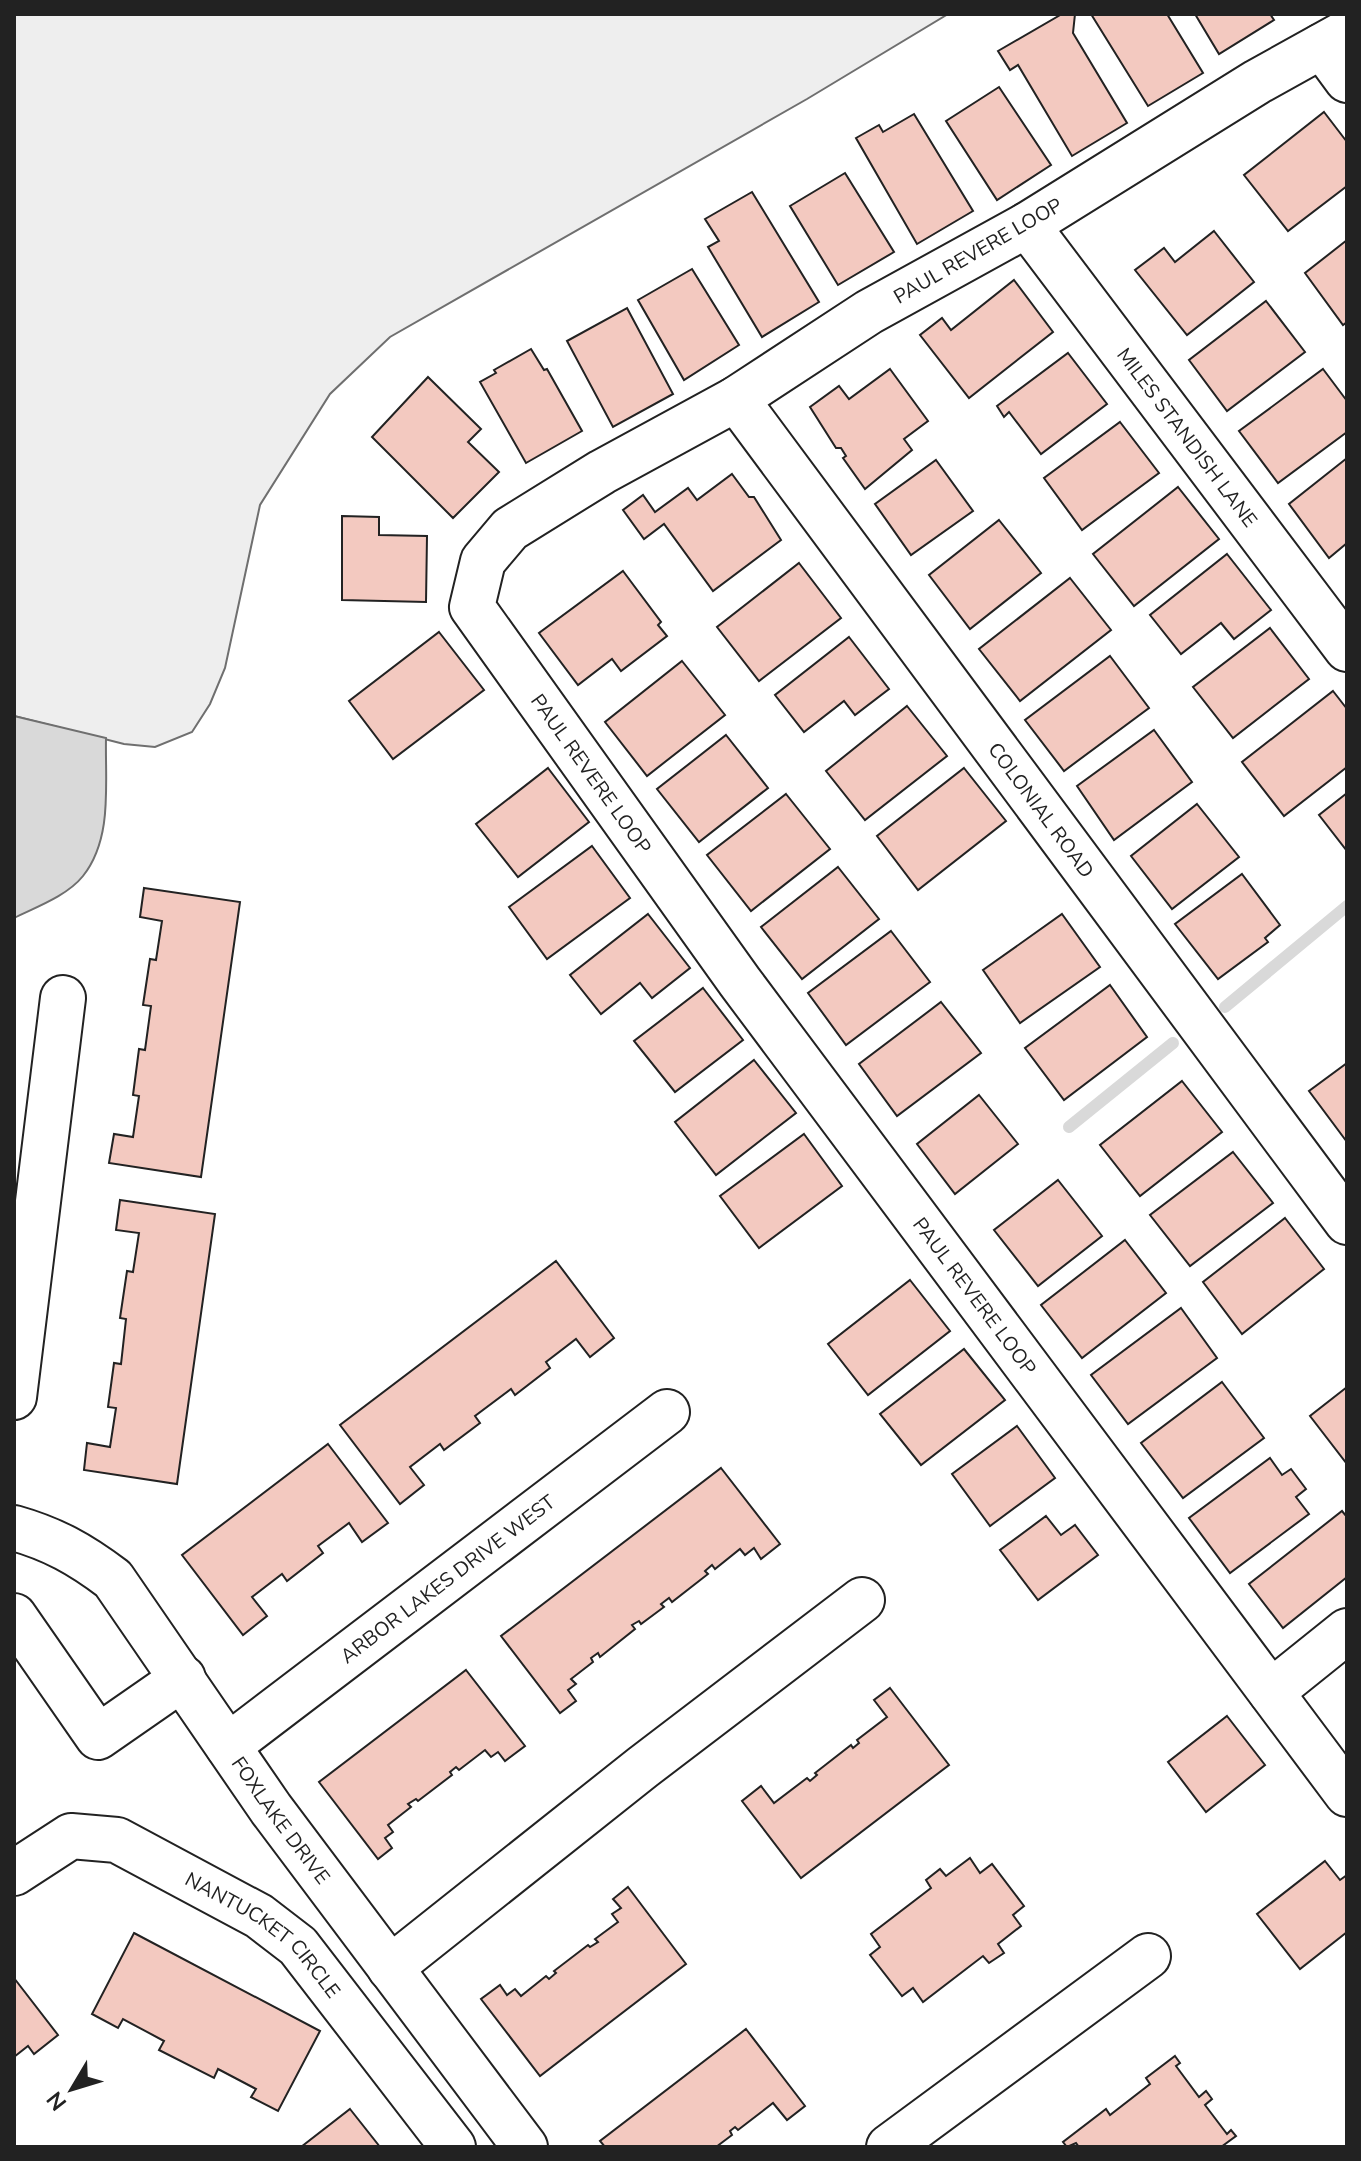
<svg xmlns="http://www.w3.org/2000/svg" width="1361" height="2161" viewBox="0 0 1361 2161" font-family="'Nunito Sans',sans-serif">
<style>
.green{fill:#eee;stroke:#6f6f6f;stroke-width:2}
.water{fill:#d9d9d9;stroke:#6f6f6f;stroke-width:2}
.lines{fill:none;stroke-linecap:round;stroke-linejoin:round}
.stream{stroke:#d9d9d9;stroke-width:12}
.building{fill:#f3c9c0;stroke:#222;stroke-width:2}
.minor-casing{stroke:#222;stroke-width:48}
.minor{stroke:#fff;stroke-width:44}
.labels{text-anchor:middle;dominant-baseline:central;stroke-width:6;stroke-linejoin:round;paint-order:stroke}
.street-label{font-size:20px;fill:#222;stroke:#fff}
</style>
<rect width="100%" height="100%" fill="#fff"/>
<path class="green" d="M14 14H948L807 99 390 337 330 394 260 505 225 668 210 704 192 732 155 747 124 744 14 716Z"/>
<path class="water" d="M14 716 106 738C105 784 113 838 83 876 67 896 36 907 14 918Z"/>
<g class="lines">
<g class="stream">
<path d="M1225 1007 1347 906"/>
<path d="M1069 1127 1173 1043"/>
</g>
</g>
<g class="building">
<path d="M1062 14H1075L1073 33 1127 123 1072 156 1018 65 1010 70 998 51Z"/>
<path d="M1091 14H1167L1203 73 1148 106Z"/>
<path d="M1195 14H1270L1274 20 1219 54Z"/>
<path d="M999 87 1051 165 997 200 946 121Z"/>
<path d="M1324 112 1347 142V186L1288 231 1244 175Z"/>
<path d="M914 114 973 211 917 244 856 138 879 125 883 132Z"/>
<path d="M845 173 894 252 838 285 790 206Z"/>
<path d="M752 192 819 302 762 337 708 247 719 241 705 219Z"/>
<path d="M1214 231 1254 282 1187 335 1135 270 1164 248 1175 262Z"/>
<path d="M1347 240V322L1343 325 1305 273Z"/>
<path d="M692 269 739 345 684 380 638 300Z"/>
<path d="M1014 280 1053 332 969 398 920 335 942 318 951 330Z"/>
<path d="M1266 301 1305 352 1227 411 1189 360Z"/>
<path d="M627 308 673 394 613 427 567 341Z"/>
<path d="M531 349 544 370 547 369 582 431 526 463 480 382 496 373 494 370Z"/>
<path d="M1068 353 1107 404 1041 454 1009 412 1004 417 997 406Z"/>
<path d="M890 369 928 421 904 439 912 450 865 489 843 458 846 456 841 448H836L810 407 839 386 849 399Z"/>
<path d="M1323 369 1347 401V432L1278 483 1239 431Z"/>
<path d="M428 377 481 429 468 442 499 472 453 518 372 437Z"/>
<path d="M1120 422 1159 473 1082 530 1044 478Z"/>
<path d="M1347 458V543L1329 558 1289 504Z"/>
<path d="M936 460 973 511 911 555 875 504Z"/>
<path d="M732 474 749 497H754L781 540 713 591 664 524 644 539 623 510 643 495 655 512 688 488 697 500Z"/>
<path d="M1178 487 1219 539 1134 606 1093 554Z"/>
<path d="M342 516 379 517V535L427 536 426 602 342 600Z"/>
<path d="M999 520 1041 573 970 629 929 575Z"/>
<path d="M1227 554 1271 610 1234 639 1221 623 1181 654 1150 615Z"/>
<path d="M799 563 841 618 759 681 717 627Z"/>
<path d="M623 571 661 622 658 625 667 636 621 671 612 659 578 685 539 633Z"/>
<path d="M1070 578 1111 630 1020 701 979 649Z"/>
<path d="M1270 628 1309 679 1233 738 1193 687Z"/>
<path d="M439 632 484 690 393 759 349 701Z"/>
<path d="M849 637 889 689 855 715 844 701 804 732 775 695Z"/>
<path d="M1110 656 1149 708 1064 771 1025 720Z"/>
<path d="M682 661 725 715 647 776 605 722Z"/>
<path d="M1333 691 1347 709V767L1284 816 1242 762Z"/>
<path d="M907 706 947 756 865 820 826 771Z"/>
<path d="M1154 730 1192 782 1114 840 1077 786Z"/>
<path d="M726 735 768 788 699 842 657 789Z"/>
<path d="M548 768 589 822 518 877 476 824Z"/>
<path d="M964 768 1006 821 918 890 877 836Z"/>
<path d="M1347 793V851L1319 815Z"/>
<path d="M786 794 830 849 751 911 707 855Z"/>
<path d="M1197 804 1239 857 1172 909 1131 856Z"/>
<path d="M592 846 630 898 547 959 509 907Z"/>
<path d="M838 867 879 919 802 979 761 927Z"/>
<path d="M1242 874 1280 925 1265 938 1268 942 1218 979 1175 924Z"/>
<path d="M144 888 240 902 201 1177 109 1163 114 1134 133 1137 139 1096 133 1095 139 1049 145 1050 151 1006 143 1005 150 959 156 960 162 921 140 917Z"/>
<path d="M648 914 690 968 652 998 640 983 601 1014 570 975Z"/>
<path d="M1062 914 1100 967 1020 1023 983 970Z"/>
<path d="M891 931 930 982 846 1045 808 993Z"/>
<path d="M1110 985 1147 1037 1064 1100 1025 1048Z"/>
<path d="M703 988 743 1040 675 1092 634 1041Z"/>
<path d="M941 1002 981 1053 897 1116 859 1064Z"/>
<path d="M754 1060 796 1113 716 1175 675 1122Z"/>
<path d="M1347 1063V1142L1309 1091Z"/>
<path d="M1182 1081 1222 1132 1140 1196 1100 1145Z"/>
<path d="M979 1095 1018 1144 955 1194 917 1144Z"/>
<path d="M804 1134 842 1186 759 1248 720 1196Z"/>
<path d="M1233 1152 1273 1203 1190 1266 1150 1215Z"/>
<path d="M1058 1180 1102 1236 1038 1286 994 1230Z"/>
<path d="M120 1200 215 1214 177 1484 84 1470 87 1443 110 1447 116 1408 108 1407 114 1363 121 1364 126 1319 120 1318 127 1271 133 1272 139 1233 116 1230Z"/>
<path d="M1285 1218 1324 1269 1242 1334 1203 1282Z"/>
<path d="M1125 1240 1166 1293 1082 1358 1041 1305Z"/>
<path d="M556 1261 614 1338 590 1357 576 1339 546 1362 550 1368 515 1395 511 1389 475 1416 480 1423 444 1450 440 1444 410 1467 424 1485 400 1504 340 1425Z"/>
<path d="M910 1280 950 1331 868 1395 828 1344Z"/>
<path d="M1181 1308 1217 1358 1128 1424 1091 1375Z"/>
<path d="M964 1349 1005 1400 921 1465 880 1414Z"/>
<path d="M1222 1382 1264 1438 1183 1498 1141 1443Z"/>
<path d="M1347 1387V1464L1310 1416Z"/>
<path d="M1017 1426 1055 1478 990 1526 952 1474Z"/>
<path d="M328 1444 388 1523 362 1542 349 1523 318 1546 323 1553 287 1581 282 1574 252 1597 267 1616 243 1635 182 1555Z"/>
<path d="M1270 1458 1282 1475 1291 1469 1306 1489 1296 1497 1309 1514 1230 1573 1189 1518Z"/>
<path d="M721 1468 780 1544 761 1559 754 1548 745 1555 740 1549 715 1569 712 1565 705 1571 708 1574 672 1602 669 1598 661 1604 664 1607 641 1624 639 1621 632 1625 635 1629 600 1657 598 1653 591 1658 593 1662 571 1679 576 1684 568 1690 576 1701 560 1713 501 1636Z"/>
<path d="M1342 1511 1347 1517V1577L1283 1628 1249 1584Z"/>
<path d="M1046 1516 1061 1535 1075 1525 1098 1555 1038 1600 1000 1550Z"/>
<path d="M466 1670 525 1746 505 1761 498 1752 491 1757 485 1750 459 1770 456 1767 450 1772 452 1775 418 1801 416 1799 408 1804 411 1807 388 1825 393 1832 385 1838 392 1848 378 1859 319 1782Z"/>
<path d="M890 1688 949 1765 801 1878 742 1801 761 1786 774 1803 807 1778 810 1781 817 1775 815 1773 851 1745 853 1748 859 1743 857 1740 887 1717 874 1700Z"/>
<path d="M1227 1716 1265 1765 1206 1812 1168 1762Z"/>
<path d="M970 1858 980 1873 992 1864 1024 1906 1013 1915 1021 1926 998 1944 1004 1953 989 1963 983 1956 923 2002 913 1988 902 1996 870 1955 880 1947 871 1934 931 1888 926 1880 940 1869 946 1876Z"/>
<path d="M1325 1861 1340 1880 1347 1875V1932L1300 1969 1257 1914Z"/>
<path d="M628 1887 686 1964 540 2076 481 1999 500 1985 507 1995 515 1989 521 1996 546 1976 549 1979 556 1973 554 1971 588 1945 590 1947 598 1942 595 1939 618 1922 612 1914 621 1908 613 1899Z"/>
<path d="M134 1933 320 2031 278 2111 251 2097 256 2089 218 2069 214 2078 159 2050 164 2041 123 2019 118 2028 92 2014Z"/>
<path d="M14 1978 58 2035 34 2054 28 2046 14 2057Z"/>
<path d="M746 2029 805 2106 787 2120 773 2103 738 2130 735 2127 730 2131 732 2135 716 2147H605L600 2141Z"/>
<path d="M1175 2056 1180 2063 1176 2066 1199 2097 1206 2091 1212 2099 1205 2105 1227 2134 1231 2130 1236 2136 1221 2147H1079L1076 2143 1067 2147 1063 2142 1106 2109 1110 2115 1150 2084 1146 2078Z"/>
<path d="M350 2109 380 2147H301Z"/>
</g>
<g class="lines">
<g class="minor-casing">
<g id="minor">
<path id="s1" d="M1347 32 1257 82 1027 225 869 312 736 399 602 472 510 529 483 561 472 607 740 982 1347 1794"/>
<path d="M1322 46 1347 80"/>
<path id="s2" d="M1027 225 1347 649"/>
<path id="s3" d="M736 399 1347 1222"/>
<path d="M14 1397 63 998"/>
<path id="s4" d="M14 1528C53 1539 80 1554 113 1579L271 1809 525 2147"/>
<path d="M14 1616 98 1737 183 1678"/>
<path d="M1271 1692 1347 1631"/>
<path id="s5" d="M228 1746 667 1412"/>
<path id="s6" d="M14 1873 71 1836 117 1840 259 1916 298 1946 453 2147"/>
<path d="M390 1968 643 1767 862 1600"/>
<path d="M889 2147 1148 1956"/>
</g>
</g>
<use href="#minor" class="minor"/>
</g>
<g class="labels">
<g class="street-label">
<text transform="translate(978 251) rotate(-30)">PAUL REVERE LOOP</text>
<text stroke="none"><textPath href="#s2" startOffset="266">MILES STANDISH LANE</textPath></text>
<text stroke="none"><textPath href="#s1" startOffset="1268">PAUL REVERE LOOP</textPath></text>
<text stroke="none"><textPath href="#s3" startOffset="512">COLONIAL ROAD</textPath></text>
<text stroke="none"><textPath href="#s1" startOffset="1916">PAUL REVERE LOOP</textPath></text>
<text stroke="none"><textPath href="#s5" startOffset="276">ARBOR LAKES DRIVE WEST</textPath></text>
<text stroke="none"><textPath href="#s4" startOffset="406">FOXLAKE DRIVE</textPath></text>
<text stroke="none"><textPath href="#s6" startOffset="290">NANTUCKET CIRCLE</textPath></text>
</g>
</g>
<rect width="1361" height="2161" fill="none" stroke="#222222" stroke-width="32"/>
<g transform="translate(72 2089) rotate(232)" stroke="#ffffff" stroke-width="6" paint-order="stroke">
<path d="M0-6L14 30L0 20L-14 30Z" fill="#222222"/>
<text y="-12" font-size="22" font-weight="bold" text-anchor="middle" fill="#222222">N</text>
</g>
</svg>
